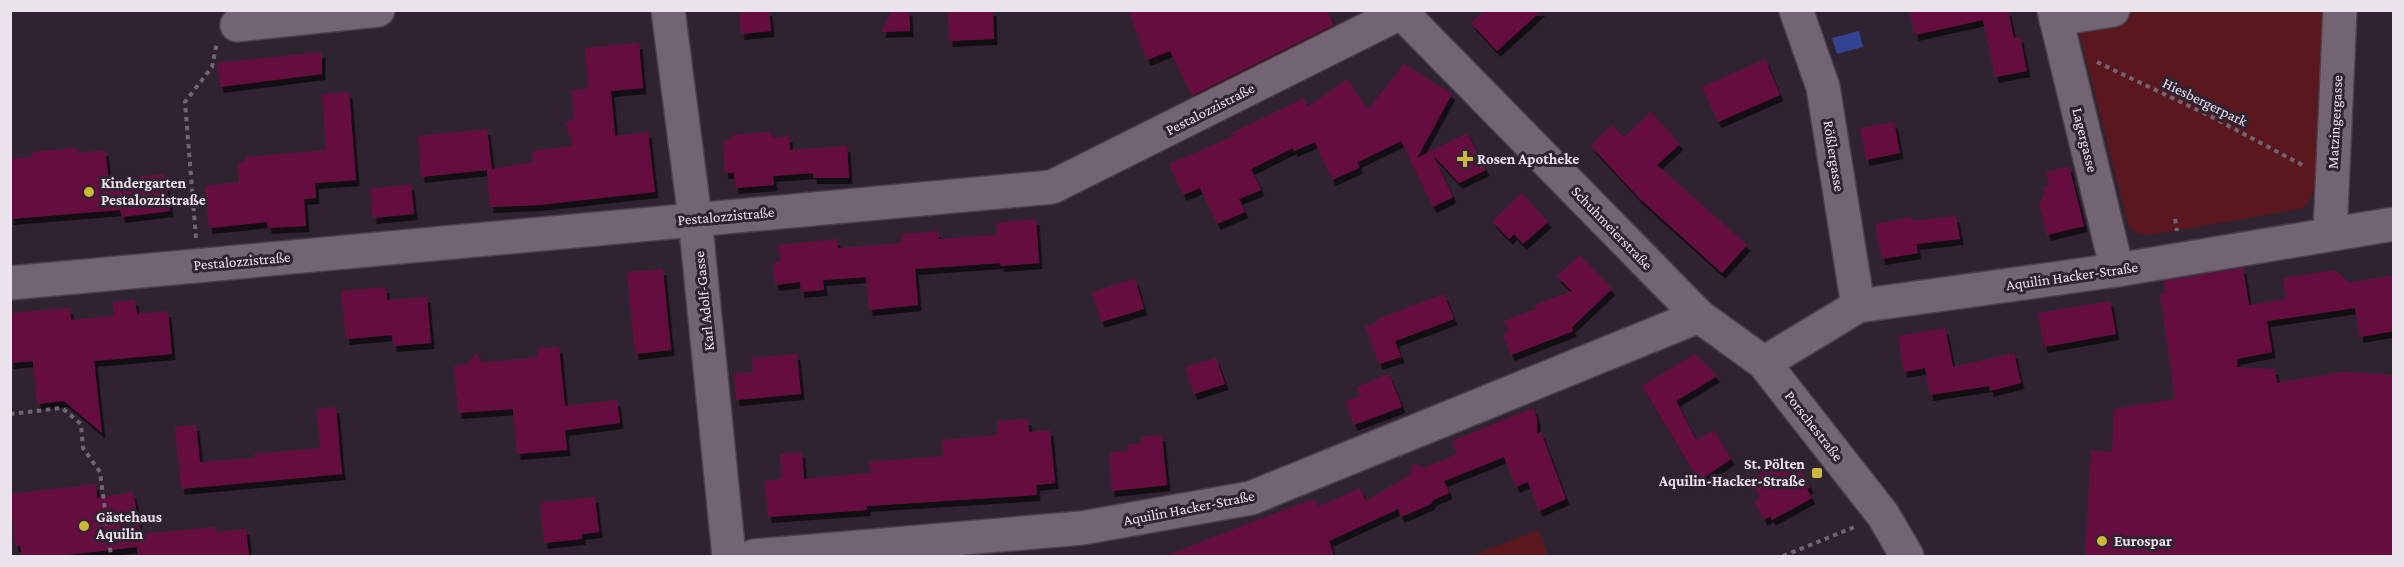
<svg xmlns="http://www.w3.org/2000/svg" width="2404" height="567" viewBox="0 0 2404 567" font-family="'Crimson Pro',serif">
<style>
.green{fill:#5b171e}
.water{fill:#324491}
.building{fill:#660f41;filter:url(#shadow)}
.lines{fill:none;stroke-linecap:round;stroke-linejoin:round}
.minor-casing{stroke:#4b404c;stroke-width:36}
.path{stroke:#706571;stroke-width:4;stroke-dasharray:4.5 4.5;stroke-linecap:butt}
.minor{stroke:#736474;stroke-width:33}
.poi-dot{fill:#cdb938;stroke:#302331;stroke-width:2}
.labels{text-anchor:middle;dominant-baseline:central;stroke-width:6;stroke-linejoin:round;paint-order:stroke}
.street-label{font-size:15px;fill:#ebe3ec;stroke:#302331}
.poi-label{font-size:15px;font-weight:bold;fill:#ebe3ec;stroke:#302331;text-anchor:start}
</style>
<defs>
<filter id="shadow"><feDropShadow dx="3.5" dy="6" stdDeviation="0" flood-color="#0009"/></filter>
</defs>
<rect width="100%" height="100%" fill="#302331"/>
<g class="green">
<path d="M2132 11H2333L2316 184 2308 204 2300 209 2150 235 2138 234 2129 227 2078 27Z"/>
<path d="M1538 530 1548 556H1471Z"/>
</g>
<path class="water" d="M1859 31 1863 47 1837 54 1832 38Z"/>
<g class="building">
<path d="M739 10H769L771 31 741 34Z"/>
<path d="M892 10H909L910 31 881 32Z"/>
<path d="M948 10H993L994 39 949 41Z"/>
<path d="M1128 10H1327L1334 25 1192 96 1170 51 1147 60Z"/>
<path d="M1485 10H1542L1497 51 1471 23Z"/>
<path d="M1909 10H2008L2014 38 2020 37 2027 71 1995 77 1983 20 1915 35Z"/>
<path d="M639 43 643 88 611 91 615 136 648 132 655 192 539 205 490 207 487 170 421 177 418 136 487 129 492 169 533 162 532 151 573 146 565 122 574 120 572 90 588 89 585 48Z"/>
<path d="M322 52V74L220 87 217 63Z"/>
<path d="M1765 59 1780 95 1718 122 1702 87Z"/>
<path d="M1404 64 1452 94 1417 158 1467 133 1486 170 1459 183 1433 155 1453 197 1433 207 1401 141 1358 162 1359 168 1332 180 1315 142 1294 151 1293 148 1251 169 1261 190 1239 199 1245 212 1217 224 1200 188 1183 195 1169 164 1234 136 1232 133 1304 98 1308 107 1347 79 1368 110Z"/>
<path d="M349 92 356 180 315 183 316 198 304 199 306 226 268 228 267 222 209 228 205 186 239 182 238 163 246 161V157L326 150 322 94Z"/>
<path d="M1651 112 1680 144 1657 165 1747 245 1722 273 1640 199 1591 146 1612 125 1624 137Z"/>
<path d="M1894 122 1900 153 1866 160 1860 128Z"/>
<path d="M771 132V138L789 136 790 150 847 146 849 178H813V173L773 176 774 185 735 188 734 173H725L723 141 732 140V135Z"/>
<path d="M76 148 78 153 105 150 109 180 165 174 170 211 122 217 120 210 10 219V159L31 157 33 152Z"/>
<path d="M2069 166 2084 226 2047 235 2039 204 2045 192 2043 188 2049 185 2046 172Z"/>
<path d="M411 184 414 214 373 218 370 189Z"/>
<path d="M1522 193 1548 222 1523 244 1514 234 1509 239 1492 221Z"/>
<path d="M1956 216 1960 239 1916 244 1918 253 1882 259 1875 224 1911 217 1912 221Z"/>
<path d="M1036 219 1039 263 1001 266 1000 263 915 269 918 305 869 310 866 277 823 280 824 290 801 292 800 282 775 285 773 263 780 262 778 245 837 239 838 248 902 243V234L938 231 939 239 997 235 996 223Z"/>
<path d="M1580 255 1612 289 1572 327 1573 331 1511 355 1503 334 1509 332 1504 321 1536 309 1535 305 1572 291 1557 276Z"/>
<path d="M2243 268 2249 305 2286 299 2283 278 2335 270 2349 283 2394 275V331L2360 337 2355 308 2267 321 2272 352 2237 359V367L2275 369 2277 383 2343 372 2394 375V556H2085L2091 450 2112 452 2114 409 2175 399 2160 294 2165 293 2164 281Z"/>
<path d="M663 269 671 350 635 354 627 272Z"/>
<path d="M1135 279 1144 309 1101 322 1092 292Z"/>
<path d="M386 287 387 300 427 297 431 343 393 346 392 335 346 339 341 291Z"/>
<path d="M1444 294 1454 319 1395 341 1401 357 1379 364 1365 327 1378 322 1377 319Z"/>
<path d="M135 300 137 314 168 311 172 354 94 361 102 433 64 401 37 404 33 361 10 363V313L70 308 71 320 114 316 113 302Z"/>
<path d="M2110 301 2116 334 2044 347 2038 313Z"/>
<path d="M1945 328 1953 367 2014 353 2021 383 1990 391 1989 386 1930 395 1925 368 1904 372 1898 336Z"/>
<path d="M559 347 565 406 617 400 620 423 565 430 567 450 517 454 513 409 458 413 454 366 468 364 476 353 482 363 538 357 537 349Z"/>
<path d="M797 354 801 394 736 400 734 374 753 372 752 358Z"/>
<path d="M1695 354 1717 376 1676 401 1696 440 1714 430 1731 459 1699 481 1642 386Z"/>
<path d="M1216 358 1225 384 1194 394 1185 367Z"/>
<path d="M1389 374 1402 407 1354 425 1345 401 1360 396 1357 387Z"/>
<path d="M336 407 342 474 181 489 175 427 196 425 200 462 255 458 254 454 320 448 317 409Z"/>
<path d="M1533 408 1537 419V434L1541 432 1566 499 1539 511 1528 482 1516 487 1504 457 1444 481 1449 493 1433 500 1431 504 1401 517 1398 509 1329 541 1334 556H1170V554L1302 503 1316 500 1318 507 1360 488 1366 501 1410 475 1413 463 1424 468 1457 454 1452 441Z"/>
<path d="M1028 419 1029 432 1050 430 1055 483 1036 485 1037 495 867 506V510L768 517 765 481 782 479 780 454 802 452 804 479 871 473 869 462 943 456 942 440 998 435 997 421Z"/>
<path d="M1162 435 1167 485 1111 491 1110 453 1128 451 1127 445 1142 443 1141 437Z"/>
<path d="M1789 457 1797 472 1801 470 1810 487 1807 489 1812 498 1772 520 1770 516 1764 520 1754 501 1760 497 1750 479Z"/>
<path d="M96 484 97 498 133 492 141 534 215 527V532L246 529 249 556H138L137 547 57 556H22L20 546H15L10 494Z"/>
<path d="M595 497 599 532 582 534V539L544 543 540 503Z"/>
</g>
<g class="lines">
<g class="minor-casing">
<g id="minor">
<path d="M668 10 695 218 729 556"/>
<path d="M1399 10 1699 316 1764 363 1883 515 1907 556"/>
<path d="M1796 10 1823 87 1858 306"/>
<path d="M2054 10 2117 270"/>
<path d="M2056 19 2113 10"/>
<path d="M237 25 378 10"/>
<path d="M2330 233 2340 10"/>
<path d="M10 283 1052 187 1406 10"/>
<path d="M1764 363 1858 306 2117 270 2394 224"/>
<path d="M754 556 1082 528 1251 498 1699 316"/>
</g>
</g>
<g class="path">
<path d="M2097 62 2210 116 2304 166"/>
<path d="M2175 219 2177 231"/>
<path d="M196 238 185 102 212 67 217 42"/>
<path d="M10 414 62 408 81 424 83 448 100 472 111 556"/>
<path d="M1783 556 1857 526"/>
</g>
<use href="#minor" class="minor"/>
</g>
<g class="poi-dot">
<path d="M1462 150h6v6h6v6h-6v6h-6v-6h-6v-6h6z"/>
<circle cx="89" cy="192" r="6"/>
<rect x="1811" y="467" width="12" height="12" rx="3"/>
<circle cx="84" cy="526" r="6"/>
<circle cx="2102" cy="541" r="6"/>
</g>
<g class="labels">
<g class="street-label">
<text transform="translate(2205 102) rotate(26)">Hiesbergerpark</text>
<text transform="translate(1210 109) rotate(-27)">Pestalozzistraße</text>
<text transform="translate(2335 122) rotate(-87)">Matzingergasse</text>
<text transform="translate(2085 140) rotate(76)">Lagergasse</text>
<text transform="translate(1834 156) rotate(81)">Rößlergasse</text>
<text transform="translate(726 216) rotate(-5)">Pestalozzistraße</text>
<text transform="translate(1612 228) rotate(46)">Schuhmeierstraße</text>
<text transform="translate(242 261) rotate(-5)">Pestalozzistraße</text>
<text transform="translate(2072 276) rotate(-8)">Aquilin Hacker-Straße</text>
<text transform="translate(704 301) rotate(-96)">Karl Adolf-Gasse</text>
<text transform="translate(1814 426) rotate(52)">Porschestraße</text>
<text transform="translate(1189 508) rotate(-11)">Aquilin Hacker-Straße</text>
</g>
<g class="poi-label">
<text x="1477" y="159">Rosen Apotheke</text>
<text x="101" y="183">Kindergarten<tspan x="101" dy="17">Pestalozzistraße</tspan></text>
<text x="1805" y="464" text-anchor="end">St. Pölten<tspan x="1805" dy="17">Aquilin-Hacker-Straße</tspan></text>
<text x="96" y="517">Gästehaus<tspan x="96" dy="17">Aquilin</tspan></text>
<text x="2114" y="541">Eurospar</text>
</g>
</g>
<rect width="2404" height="567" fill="none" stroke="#ebe3ec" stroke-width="24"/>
</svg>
